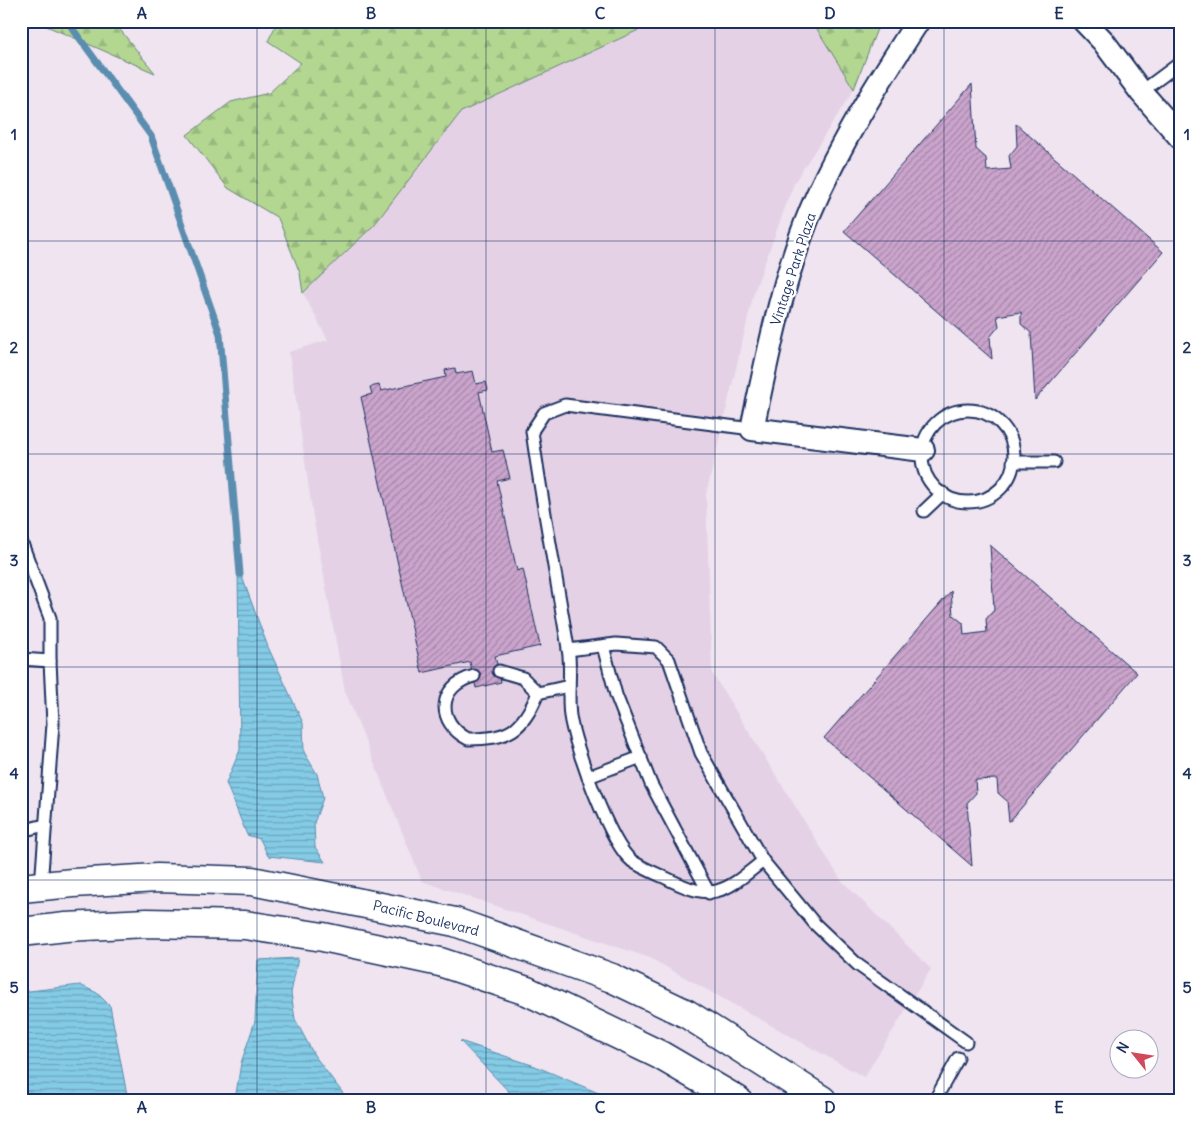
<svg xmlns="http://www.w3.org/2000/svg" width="1201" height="1121" viewBox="0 0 1201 1121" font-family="Delius,sans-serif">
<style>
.built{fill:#e4d1e5}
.forest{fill:url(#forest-firs);stroke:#678378}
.water{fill:url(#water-rules);stroke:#5a8daf}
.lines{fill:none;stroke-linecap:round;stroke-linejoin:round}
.stream{stroke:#5a8daf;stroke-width:7}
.building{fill:url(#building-hatch);stroke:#1b2f5e}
.service-casing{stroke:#1b2f5e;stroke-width:15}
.minor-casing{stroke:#1b2f5e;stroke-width:26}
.secondary-casing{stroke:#1b2f5e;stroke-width:31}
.service{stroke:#fff;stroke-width:11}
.minor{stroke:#fff;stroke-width:22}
.secondary{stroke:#fff;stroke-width:28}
.grid{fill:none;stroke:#1b2f5e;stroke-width:1;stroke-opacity:0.55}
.labels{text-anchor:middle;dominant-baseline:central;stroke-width:5;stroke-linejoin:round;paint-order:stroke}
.street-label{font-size:14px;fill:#1b2f5e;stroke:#fff}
.neatline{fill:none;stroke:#1b2f5e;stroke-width:2}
.grid-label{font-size:16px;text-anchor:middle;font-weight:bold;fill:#1b2f5e}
</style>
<defs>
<pattern id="forest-firs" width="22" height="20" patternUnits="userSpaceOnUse" patternTransform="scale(1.25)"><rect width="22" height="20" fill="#b3d791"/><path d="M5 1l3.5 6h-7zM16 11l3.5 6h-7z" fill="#99b97f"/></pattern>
<pattern id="water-rules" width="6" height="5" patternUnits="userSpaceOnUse" patternTransform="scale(1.25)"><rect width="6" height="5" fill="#84cbe5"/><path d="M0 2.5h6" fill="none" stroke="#6ba5bd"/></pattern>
<pattern id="building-hatch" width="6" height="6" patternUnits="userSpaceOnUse" patternTransform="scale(1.25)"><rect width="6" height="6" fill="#cba4cc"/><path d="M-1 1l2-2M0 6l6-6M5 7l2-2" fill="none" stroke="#a486a9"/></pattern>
</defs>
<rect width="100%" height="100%" fill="#efe4f0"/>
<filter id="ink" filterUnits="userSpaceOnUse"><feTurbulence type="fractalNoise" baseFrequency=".02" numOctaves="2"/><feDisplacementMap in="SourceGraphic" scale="10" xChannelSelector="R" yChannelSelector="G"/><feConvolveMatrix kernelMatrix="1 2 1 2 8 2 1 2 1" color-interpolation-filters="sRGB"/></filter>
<g filter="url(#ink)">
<path class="built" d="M658 21H812L854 89 794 183 754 292 706 495 712 673 841 880 931 969 864 1077 650 958 422 881 345 691 313 516 289 352 328 340 303 293 374 225 460 112Z"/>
<g class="forest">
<path d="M35 21H113L155 73Z"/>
<path d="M278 21H658L461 112 374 225 303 293 300 273 278 218 228 188 187 135 231 102 269 93 301 63 268 41Z"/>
<path d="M812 21H880L854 89Z"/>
</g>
<g class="water">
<path d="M238 566 268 647 303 723 304 752 317 774 323 798 314 823 315 847 325 862 268 856 260 839 247 835 226 783 240 750Z"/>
<path d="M298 958 291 993 295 1019 314 1055 348 1100H235L241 1063 255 1021 258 960Z"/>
<path d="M80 985 97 993 110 1006 128 1100H21V992Z"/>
<path d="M460 1041 535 1066 615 1100H517Z"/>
</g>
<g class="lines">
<path class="stream" d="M67 21 151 136 220 334 240 574"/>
</g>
<g class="building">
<path d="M972 84 976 149 986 158 987 171 1011 169 1009 156 1017 146 1016 124 1163 252 1035 400 1031 333 1021 324V312L997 316 999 326 990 337 992 359 844 231Z"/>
<path d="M455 368 456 374 473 371 476 384 486 382 488 390 479 392 492 452 503 450 510 478 497 481 517 571 523 569 540 646 495 656 501 682 476 688 470 662 422 673 361 397 372 394 370 387 379 385 381 391 446 377 445 370Z"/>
<path d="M990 545 1137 673 1009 822 1007 801 998 793 997 779 975 780 976 793 967 803 972 866 824 738 951 591 953 615 963 623 964 635 987 632 986 619 994 610Z"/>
</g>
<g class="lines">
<g class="service-casing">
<g id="service">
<path d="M1141 92 1180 63"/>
<circle cx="968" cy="456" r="46"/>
<path d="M752 429 565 405 544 413 532 431C542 503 556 575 568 648 572 670 567 693 570 716 574 745 610 844 632 861 642 868 655 873 666 878 715 903 724 892 763 861L815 924 858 965 966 1042"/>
<path d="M1013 462H1054"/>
<path d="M924 511 943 493"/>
<path d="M21 541 50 618V661"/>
<path d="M603 646 616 695 651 784 709 893"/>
<path d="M568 650 616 644 656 647 669 660 701 753 763 861"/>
<path d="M21 659 50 661 53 724 41 886"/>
<path d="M499 671 523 678 538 693"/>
<path d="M474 676C437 686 436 722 468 739 509 739 522 731 538 693L569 686"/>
<path d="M588 777 641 757"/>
<path d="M21 831 45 825"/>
<path d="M935 1100 958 1058"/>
</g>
</g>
<g class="minor-casing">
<g id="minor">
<path d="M918 21C879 81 839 144 811 210 782 280 768 355 752 429L923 450"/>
<path d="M1084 21 1103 41 1141 92 1180 137"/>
</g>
</g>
<g class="secondary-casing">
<g id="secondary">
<path d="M21 888 73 883 157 878 252 881 455 922 612 978 687 1014 822 1100"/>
<path d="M21 932 66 927 147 923 245 925 323 937 440 962 527 991 660 1055 737 1100"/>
</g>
</g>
<use href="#service" class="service"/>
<use href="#minor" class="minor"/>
<use href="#secondary" class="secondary"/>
</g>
</g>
<path class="grid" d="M257 21V1100M486 21V1100M715 21V1100M944 21V1100M21 241H1180M21 454H1180M21 667H1180M21 880H1180"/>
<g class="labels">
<g class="street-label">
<text transform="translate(793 269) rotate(-72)">Vintage Park Plaza</text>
<text transform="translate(426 918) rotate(14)">Pacific Boulevard</text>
</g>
</g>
<rect width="1201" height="1121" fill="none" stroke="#fff" stroke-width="55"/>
<g transform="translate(1134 1054) rotate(300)"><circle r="24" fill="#ffffff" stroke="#a4acbf"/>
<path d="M0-4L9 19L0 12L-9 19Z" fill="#d1495b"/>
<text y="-8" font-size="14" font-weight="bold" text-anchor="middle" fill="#1b2f5e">N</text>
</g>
<rect x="28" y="28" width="1146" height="1066" class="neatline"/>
<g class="grid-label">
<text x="142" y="19">A</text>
<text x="371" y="19">B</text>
<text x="600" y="19">C</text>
<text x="830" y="19">D</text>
<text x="1059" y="19">E</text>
<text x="14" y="140">1</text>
<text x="1187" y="140">1</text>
<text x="14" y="353">2</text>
<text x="1187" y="353">2</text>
<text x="14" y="566">3</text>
<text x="1187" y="566">3</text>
<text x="14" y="779">4</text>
<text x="1187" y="779">4</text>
<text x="14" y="993">5</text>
<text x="1187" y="993">5</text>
<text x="142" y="1113">A</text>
<text x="371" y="1113">B</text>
<text x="600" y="1113">C</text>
<text x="830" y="1113">D</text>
<text x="1059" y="1113">E</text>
</g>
</svg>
